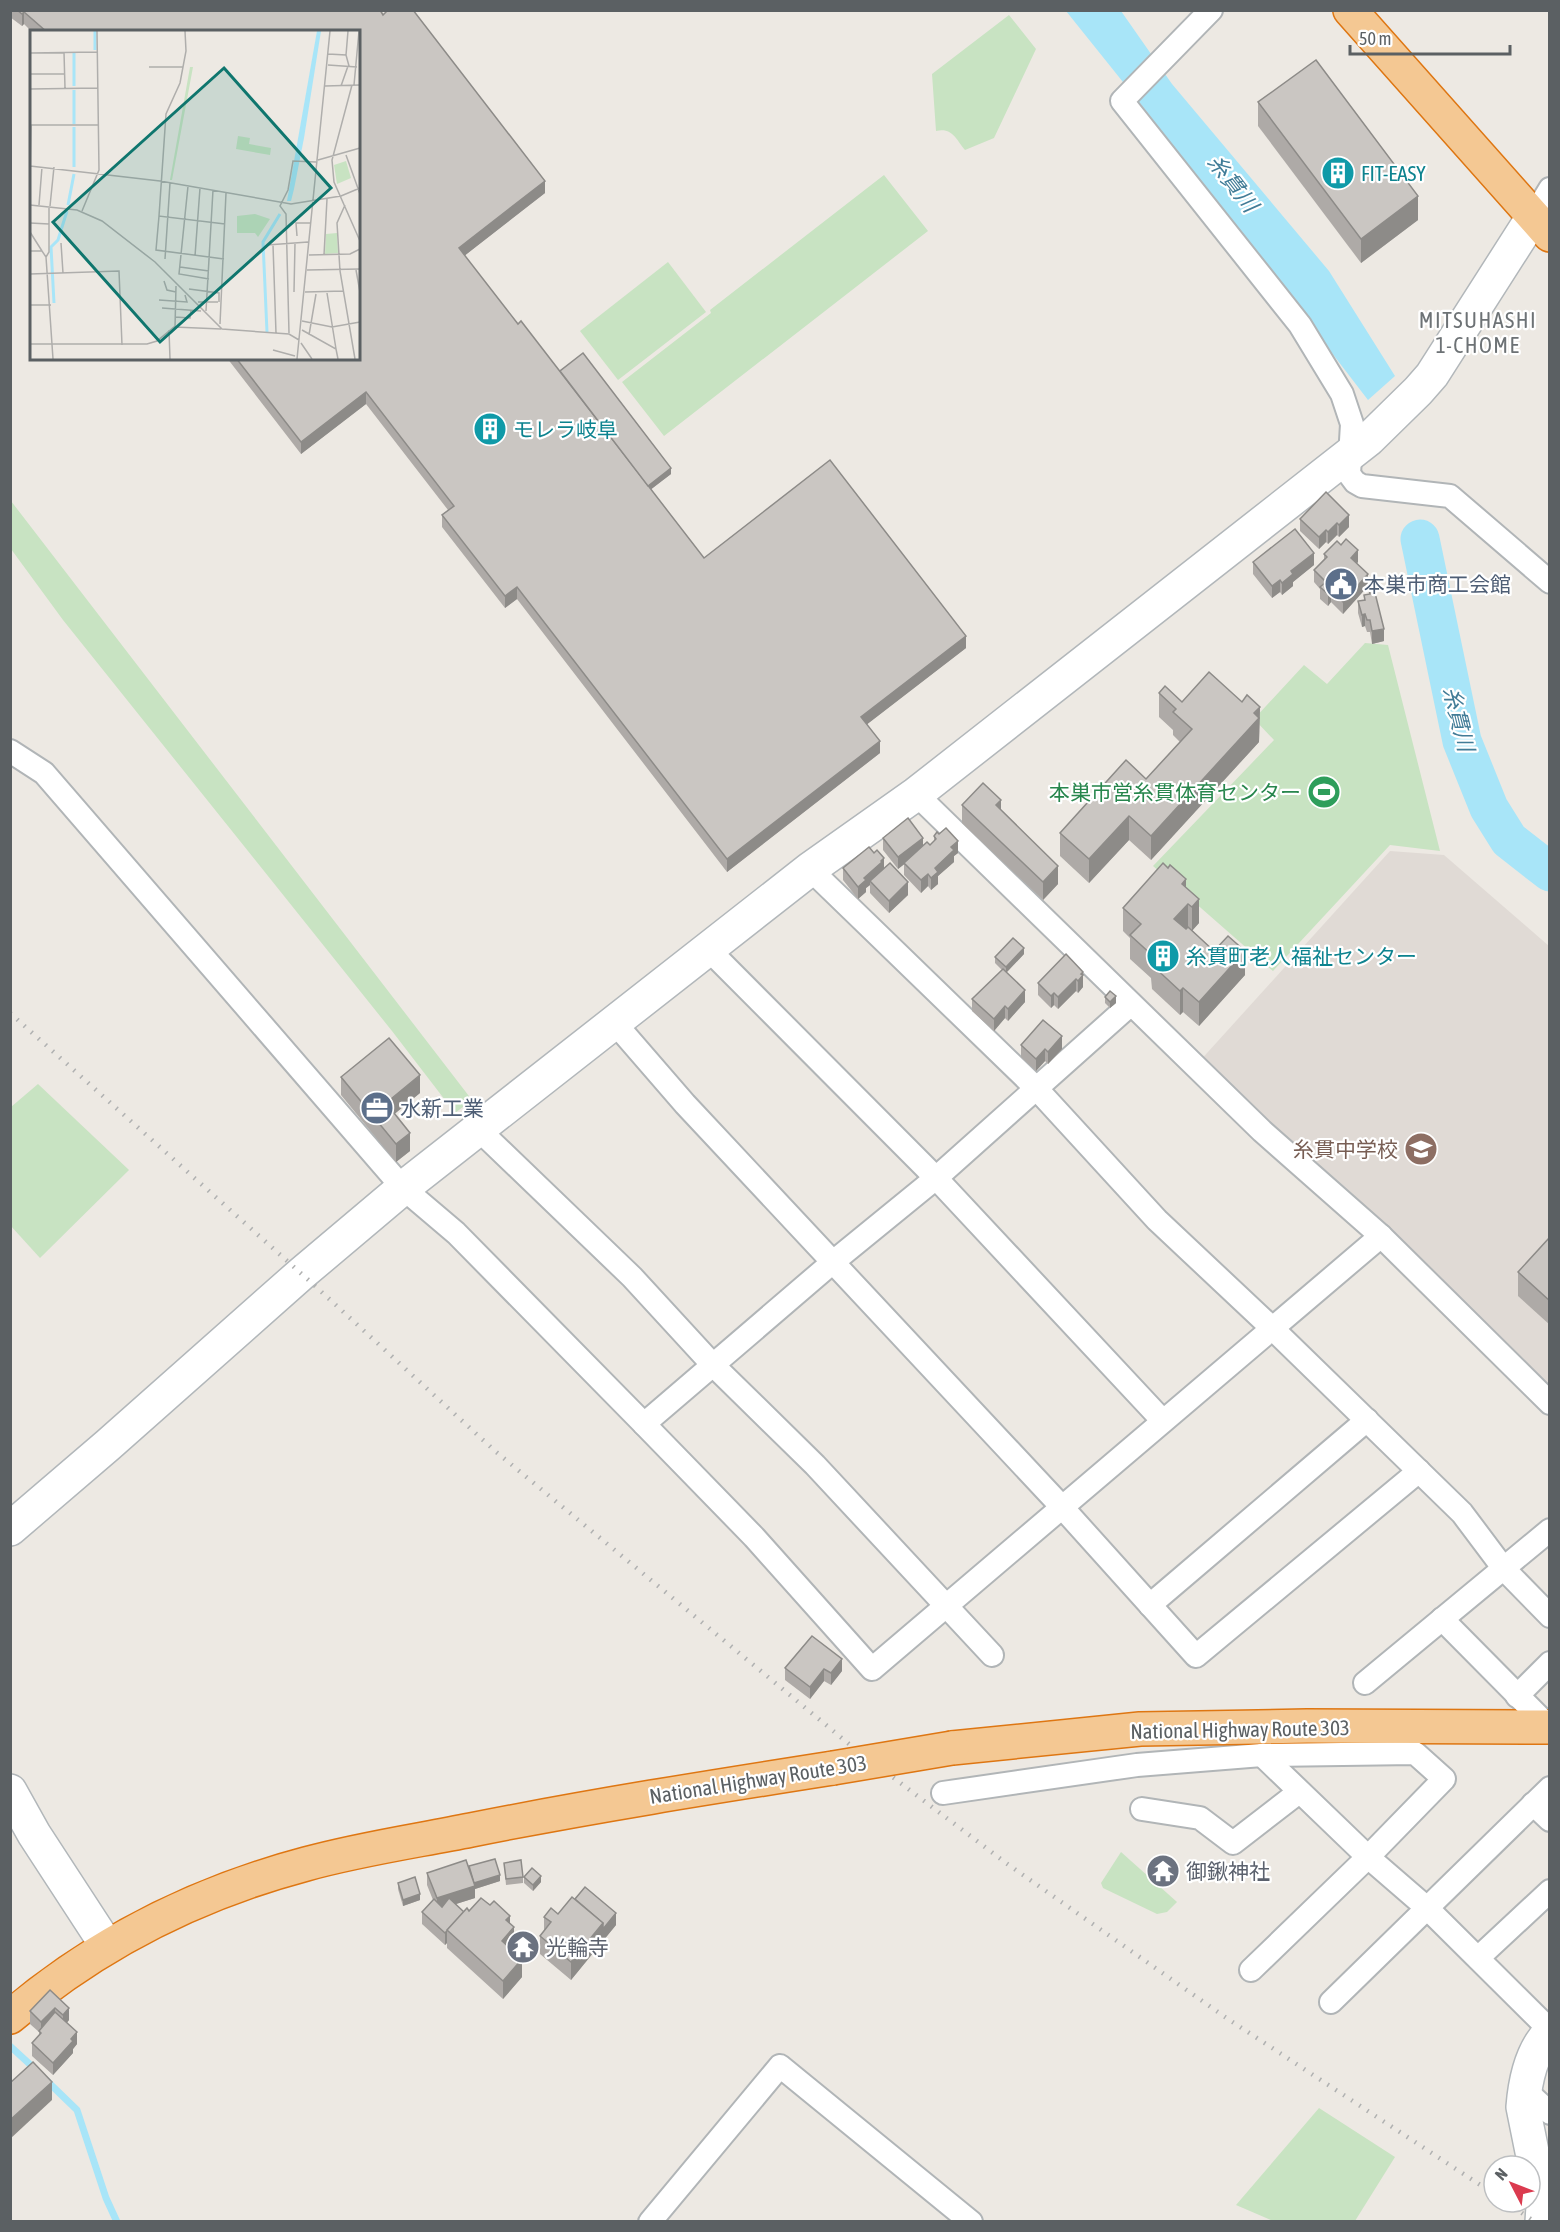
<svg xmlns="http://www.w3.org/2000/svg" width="1560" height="2232" viewBox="0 0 1560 2232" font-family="'Asap Condensed','Noto Sans JP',sans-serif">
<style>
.education{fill:#e0dad5}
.green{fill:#c8e3c2}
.water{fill:#a8e5f8}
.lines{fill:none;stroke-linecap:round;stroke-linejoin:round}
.stream{stroke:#a8e5f8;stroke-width:7}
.river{stroke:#a8e5f8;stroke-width:39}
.street-casing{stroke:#b1b5b7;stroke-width:26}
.secondary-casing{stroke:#b2b7ba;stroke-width:36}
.highway-casing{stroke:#de7612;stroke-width:36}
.street{stroke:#fff;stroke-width:22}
.secondary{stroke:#fff;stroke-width:33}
.highway{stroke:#f4c893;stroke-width:33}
.rail{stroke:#b0b1b1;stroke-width:4.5;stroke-dasharray:1.5 8;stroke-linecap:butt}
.highway-bridge-casing{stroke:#de7612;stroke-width:36;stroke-linecap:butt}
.highway-bridge{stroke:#f4c893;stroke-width:33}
.wall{fill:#aeaaa7}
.shaded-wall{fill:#8d8b88}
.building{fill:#cac6c2;stroke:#8d8b88;stroke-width:1.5}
.labels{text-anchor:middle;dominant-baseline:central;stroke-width:4.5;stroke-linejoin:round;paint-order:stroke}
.culture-label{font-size:21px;fill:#0d838f;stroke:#fff;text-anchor:start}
.service-label{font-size:21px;fill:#4e5e75;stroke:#fff;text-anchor:start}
.leisure-label{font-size:21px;fill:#27864d;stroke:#fff;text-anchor:end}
.education-label{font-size:21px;fill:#785e54;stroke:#fff;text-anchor:end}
.street-label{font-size:21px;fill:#5b6063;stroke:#fff}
.worship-label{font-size:21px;fill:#5b616d;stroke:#fff;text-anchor:start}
.water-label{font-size:22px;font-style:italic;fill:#417c97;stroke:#fff}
.neighbourhood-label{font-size:22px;letter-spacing:1.5px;fill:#6d7275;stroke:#fff}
.inset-river{fill:none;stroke:#a8e5f8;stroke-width:3}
.inset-road{fill:none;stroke:#afaeac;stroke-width:1.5}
.view{fill:#0f766e;fill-opacity:0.15;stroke:#0f766e;stroke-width:3}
.inset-edge{fill:none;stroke:#5b6063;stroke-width:3}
</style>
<rect width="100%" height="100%" fill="#ede9e3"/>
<path class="education" d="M1390 851 1444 855 1549 946V1397L1198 1063Z"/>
<g class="green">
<path d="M1009 15 1036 49 994 138 965 150C956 139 952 127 936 131L932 74Z"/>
<path d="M884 175 928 231 664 436 622 382 711 313 710 310Z"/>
<path d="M668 262 706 312 618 380 580 331Z"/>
<path d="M11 501 472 1100 455 1113 392 1031 63 620 11 549Z"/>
<path d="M1365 643 1388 645 1440 851 1390 845 1273 971 1153 866 1274 740 1254 719 1304 665 1327 684Z"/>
<path d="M38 1084 129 1170 40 1258 10 1225 11 1107Z"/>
<path d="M1121 1852 1177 1902 1167 1912 1157 1914 1103 1888 1101 1883Z"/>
<path d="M1319 2108 1395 2157 1355 2221H1273L1236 2205Z"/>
</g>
<path class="water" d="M1066 11H1121L1172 84 1329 271 1395 376 1368 400 1143 107Z"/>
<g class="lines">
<g class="stream">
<path d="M10 2046 35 2069"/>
<path d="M47 2081 77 2110 106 2198 117 2222"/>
</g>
<path class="river" d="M1420 539 1462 741 1489 808 1509 840 1550 872"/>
<g class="street-casing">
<g id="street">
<path d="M1211 10 1122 101 1300 325 1342 394 1352 424 1349 474 1355 482 1362 486 1450 496 1550 582"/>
<path d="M1533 217 1550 189"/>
<path d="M10 751 44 773 403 1188 456 1233 644 1424"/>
<path d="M916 794 1262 1131 1381 1236 1550 1403"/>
<path d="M810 869 1035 1087 1157 1220 1273 1329 1462 1513 1504 1569 1550 1616"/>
<path d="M708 949 936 1178 1163 1421"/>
<path d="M1131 1004 936 1178 833 1262 644 1424 754 1537 872 1669 1381 1236"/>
<path d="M614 1022 685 1104 1061 1506 1196 1656 1419 1471"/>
<path d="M478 1129 632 1277 712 1364 815 1465 992 1655"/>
<path d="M1150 1605 1367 1420"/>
<path d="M1442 1619 1548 1726"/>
<path d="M1365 1683 1550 1530"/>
<path d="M1517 1696 1550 1663"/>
<path d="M1262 1755 1368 1857 1427 1908 1550 2030"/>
<path d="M943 1793 1137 1765 1262 1755 1415 1753 1444 1779 1368 1857 1251 1970"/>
<path d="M1533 1804 1550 1820"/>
<path d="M1142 1809 1200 1818 1233 1843 1299 1792"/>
<path d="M1478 1958 1550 1891"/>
<path d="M1331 2002 1550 1788"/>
<path d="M1525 2090 1550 2113"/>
<path d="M650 2222 780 2066 971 2222"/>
</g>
</g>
<g class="secondary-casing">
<g id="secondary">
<path d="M10 1529 108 1445 301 1274 403 1188 810 869 916 794 1369 439 1418 391 1432 375 1533 217"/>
<path d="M10 1791 34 1834 107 1946"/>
<path d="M1542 2222 1543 2206 1523 2107C1525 2082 1531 2051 1550 2032"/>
</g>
</g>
<g class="highway-casing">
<g id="highway">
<path d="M1350 10 1550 235"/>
<path d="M952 1748 1140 1729 1307 1726 1550 1727"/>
<path d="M10 2017C97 1943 197 1893 306 1864 360 1849 416 1841 471 1830 591 1806 712 1787 833 1768"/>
</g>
</g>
<use href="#street" class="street"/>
<use href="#secondary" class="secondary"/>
<use href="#highway" class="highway"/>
<g class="rail">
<path d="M10 1013 314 1285 495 1451 849 1744 1006 1863 1225 2017 1494 2194"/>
<path d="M1506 2202 1535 2222"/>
</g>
<g class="highway-bridge-casing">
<path id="highway-bridge" d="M833 1768 952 1748"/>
</g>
<use href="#highway-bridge" class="highway-bridge"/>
</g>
<g class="wall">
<path d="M10 10H380L545 193 464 256 518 324 560 371 671 474 651 489 704 558 966 648 867 724 880 753 727 872 517 599 505 608 442 527V515L448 510 366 404 301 454 227 358H358V32H32L24 24 22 26 10 17Z"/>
<path d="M1258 102 1418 220 1361 263 1258 126Z"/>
<path d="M1326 492 1349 527 1339 537 1337 535 1328 544 1326 542 1319 549 1300 531V519Z"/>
<path d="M1324 554 1358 562 1357 563 1368 586 1343 614 1331 602 1328 606 1320 599V589L1314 582V570L1324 559Z"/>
<path d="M1253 562 1314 565 1293 582V586L1282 595 1280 592 1272 598 1253 574Z"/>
<path d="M1369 590 1384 641 1372 644 1370 632H1367L1365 626 1362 627 1358 613V601L1364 600V595L1369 594Z"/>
<path d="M1159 693 1182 702H1242L1260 707 1259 742 1151 860 1129 840 1089 883 1060 856V833L1146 779 1180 742 1173 735V730L1159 717Z"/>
<path d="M962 805 1001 810 1058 884 1043 900 962 823Z"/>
<path d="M934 836 958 853 954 856V862L938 876V884L931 890 928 886 921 893 904 875V864L898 869 883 850V838L923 846 930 845 934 841Z"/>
<path d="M843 868 884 869 908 895 889 913 870 893V885L866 888V892L858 899 843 880Z"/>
<path d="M1186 887 1199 923 1192 930 1214 951 1245 975 1199 1026 1183 1012 1180 1015 1152 989 1151 978 1130 959V938L1123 931V908Z"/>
<path d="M1024 954 1006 973 1025 1002 1008 1021 1005 1018 994 1031 972 1011V999L1002 970 995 963V957Z"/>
<path d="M1083 972V987L1078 993 1076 991 1058 1009 1054 1005 1051 1008 1038 995V983Z"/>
<path d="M1105 997 1116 1003 1110 1008 1105 1003Z"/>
<path d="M1021 1045 1062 1049 1048 1064 1045 1061 1036 1071 1021 1057Z"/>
<path d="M341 1077 420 1093 394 1114 410 1151 396 1162 341 1095Z"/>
<path d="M1550 1237V1325L1518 1296V1272Z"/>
<path d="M812 1636 842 1671 831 1685 824 1681 810 1699 785 1680V1668Z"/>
<path d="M504 1863 523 1877V1883L506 1885Z"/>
<path d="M469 1866 500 1881 475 1889V1898L456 1904 464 1912 469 1911 510 1923 514 1945 511 1949 522 1977 503 1999 447 1948V1943L445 1945 422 1924V1912L433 1900 427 1885V1873L469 1870Z"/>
<path d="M524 1877 541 1882 533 1891 524 1883Z"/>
<path d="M398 1883 420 1900 403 1906 398 1889Z"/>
<path d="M558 1914 616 1925 571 1980 540 1954V1936L544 1931V1917Z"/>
<path d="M50 1990 69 2020 67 2023 77 2044 73 2049V2053L53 2075 32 2056V2043L39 2036V2032L30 2024V2011Z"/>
</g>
<g class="shaded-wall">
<path d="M24 12V24L22 26V14Z"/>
<path d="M545 181V193L459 260V248Z"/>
<path d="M1418 196V220L1361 263V239Z"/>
<path d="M366 392V404L301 454V442Z"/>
<path d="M671 468V474L645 494V488Z"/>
<path d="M1349 515V527L1339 537V525Z"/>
<path d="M1337 523V535L1328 544V532Z"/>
<path d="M1326 530V542L1319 549V537Z"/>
<path d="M1358 550V562L1351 570V558Z"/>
<path d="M1314 553V565L1293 582V586L1282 595V583L1291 571Z"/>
<path d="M1368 574V586L1343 614V602Z"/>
<path d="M1280 580V592L1272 598V586Z"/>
<path d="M517 587V599L505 608V596Z"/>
<path d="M1331 590V602L1328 606V594Z"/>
<path d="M1365 614V626L1362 627V615Z"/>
<path d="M1384 629V641L1372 644V631Z"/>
<path d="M966 636V648L861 729V717Z"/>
<path d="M1260 707 1259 742 1151 860V836Z"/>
<path d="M880 741V753L727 872V859Z"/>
<path d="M1001 800V818L996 805Z"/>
<path d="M1129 816V840L1089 883V859Z"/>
<path d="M923 838V850L898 869V857Z"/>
<path d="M958 841V853L954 856V862L938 876V884L931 890V878L935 868 951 847Z"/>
<path d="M884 858V870L870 881V885L866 888V892L858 899V887L864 878Z"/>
<path d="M1058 866V884L1043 900V882Z"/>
<path d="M928 874V886L921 893V880Z"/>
<path d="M1186 879V903L1182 884Z"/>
<path d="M908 882V895L889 913V901Z"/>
<path d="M1199 899V923L1192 931V907Z"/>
<path d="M1188 904V928L1174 942V919Z"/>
<path d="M1024 948V954L1006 973V967Z"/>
<path d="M1245 951V975L1199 1026V1002Z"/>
<path d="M1083 972V987L1078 993V981Z"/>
<path d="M1076 979V991L1058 1009V997Z"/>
<path d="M1183 988V1012L1180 1015V991Z"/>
<path d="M1025 990V1002L1008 1021V1009Z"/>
<path d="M1054 993V1005L1051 1008V996Z"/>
<path d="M1116 996V1003L1110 1008V1002Z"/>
<path d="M1005 1006V1018L994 1031V1019Z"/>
<path d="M1062 1036V1049L1048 1064V1052Z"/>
<path d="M1045 1049V1061L1036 1071V1059Z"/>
<path d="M420 1075V1093L386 1121V1103Z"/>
<path d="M410 1133V1151L396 1162V1144Z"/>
<path d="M842 1659V1671L831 1685V1673Z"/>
<path d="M824 1669V1681L810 1699V1687Z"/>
<path d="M500 1875V1881L475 1889V1898L437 1910V1898L474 1883Z"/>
<path d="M541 1876V1882L533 1891V1885Z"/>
<path d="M420 1894V1900L403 1906V1900Z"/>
<path d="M616 1913V1925L571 1980V1962L603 1923Z"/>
<path d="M510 1916V1932L514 1927V1945L502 1959V1941L506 1920Z"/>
<path d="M447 1930V1943L445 1945V1933Z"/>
<path d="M522 1959V1977L503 1999V1981Z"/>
<path d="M55 2008V2020L41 2034V2022Z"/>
<path d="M69 2008V2020L63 2027V2015Z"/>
<path d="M77 2032V2044L73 2049V2053L53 2075V2063Z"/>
<path d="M52 2082V2100L10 2139V2120Z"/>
</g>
<g class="building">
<path d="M17 10H380L383 15 388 10H413L545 181 459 248 518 324 521 321 704 558 830 460 966 636 861 717 880 741 727 859 517 587 505 596 442 515 454 506 366 392 301 442 236 358H358V32H47L24 12 22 14Z"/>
<path d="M1316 60 1418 196 1361 239 1258 102Z"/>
<path d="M583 353 671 468 648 486 560 371Z"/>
<path d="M1326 492 1349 515 1339 525 1337 523 1328 532 1326 530 1319 537 1300 519Z"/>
<path d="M1295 529 1314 553 1291 571 1293 574 1282 583 1280 580 1272 586 1253 562Z"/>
<path d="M1346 539 1358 550 1351 558 1368 574 1343 602 1331 590 1328 594 1320 587 1326 582 1314 570 1327 557 1324 554 1337 541 1341 545Z"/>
<path d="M1374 589 1384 629 1372 631 1370 620H1367L1365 614 1362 615 1358 601 1365 600 1364 595 1370 594 1369 590Z"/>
<path d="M1209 672 1242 702 1247 695 1260 707 1254 713 1259 718 1151 836 1129 816 1089 859 1060 833 1126 760 1146 779 1192 729 1173 712 1176 709 1159 693 1165 686 1182 702Z"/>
<path d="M983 783 1001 800 996 805 1058 866 1043 882 962 805Z"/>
<path d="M908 818 923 838 898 857 883 838Z"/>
<path d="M946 828 958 841 951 847 954 850 935 868 938 872 931 878 928 874 921 880 904 863 927 842 930 845 936 839 934 836 937 832 939 834Z"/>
<path d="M869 847 874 853 877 850 884 858 881 861 882 862 864 878 866 880 858 887 843 868Z"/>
<path d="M890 863 908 882 889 901 870 881Z"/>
<path d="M1163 863 1168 868 1170 865 1186 879 1182 884 1199 899 1192 907 1188 904 1174 919 1186 929 1188 927 1214 951 1228 936 1245 951 1199 1002 1183 988 1180 991 1152 965 1154 962 1151 958 1153 956 1130 935 1141 924 1123 908Z"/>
<path d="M1013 938 1024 948 1006 967 995 957Z"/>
<path d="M1066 954 1083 972 1081 974 1083 975 1078 981 1076 979 1058 997 1054 993 1051 996 1038 983Z"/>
<path d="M1003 969 1025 990 1008 1009 1005 1006 994 1019 972 999Z"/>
<path d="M1110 991 1116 996 1110 1002 1105 997Z"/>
<path d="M1043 1020 1062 1036 1048 1052 1045 1049 1036 1059 1021 1045Z"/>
<path d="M389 1038 420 1075 386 1103 410 1133 396 1144 341 1077Z"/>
<path d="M1550 1237V1301L1518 1272Z"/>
<path d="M812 1636 842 1659 831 1673 824 1669 810 1687 785 1668Z"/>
<path d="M495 1859 500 1875 474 1883 469 1866Z"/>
<path d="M466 1860 475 1886 437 1898 427 1873Z"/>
<path d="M521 1860 523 1877 506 1879 504 1863Z"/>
<path d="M532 1868 541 1876 533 1885 524 1877Z"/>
<path d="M415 1877 420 1894 403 1900 398 1883Z"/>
<path d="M585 1887 616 1913 603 1929V1923L575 1899Z"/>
<path d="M572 1897 603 1923 571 1962 540 1936 551 1922 544 1917 551 1908 558 1914Z"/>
<path d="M449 1898 464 1912 445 1933 422 1912 434 1899 442 1907Z"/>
<path d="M481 1898 490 1905 494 1901 510 1916 506 1920 514 1927 502 1941 522 1959 503 1981 447 1930 467 1908 469 1911Z"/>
<path d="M50 1990 69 2008 63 2015 55 2008 41 2022 30 2011Z"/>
<path d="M55 2012 77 2032 71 2039 73 2041 53 2063 32 2043 41 2033 39 2031Z"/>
<path d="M33 2062 52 2082 10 2120V2083Z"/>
</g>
<defs>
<g id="building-disc" transform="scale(1.725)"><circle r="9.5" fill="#0f9aa8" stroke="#fff"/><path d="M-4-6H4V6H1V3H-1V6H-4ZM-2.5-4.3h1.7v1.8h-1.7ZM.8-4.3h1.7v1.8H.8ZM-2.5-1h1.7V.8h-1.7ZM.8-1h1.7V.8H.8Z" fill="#fff"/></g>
<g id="civic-disc" transform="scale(1.725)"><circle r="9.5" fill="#5c6f8a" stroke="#fff"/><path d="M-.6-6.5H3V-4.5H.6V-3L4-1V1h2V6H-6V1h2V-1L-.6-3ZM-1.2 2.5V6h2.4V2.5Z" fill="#fff"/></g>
<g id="stadium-disc" transform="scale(1.725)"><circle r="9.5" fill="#2e9e5b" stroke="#fff"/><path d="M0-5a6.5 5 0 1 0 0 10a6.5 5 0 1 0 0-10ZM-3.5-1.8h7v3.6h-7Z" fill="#fff"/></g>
<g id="office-disc" transform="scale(1.725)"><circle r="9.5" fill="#5c6f8a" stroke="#fff"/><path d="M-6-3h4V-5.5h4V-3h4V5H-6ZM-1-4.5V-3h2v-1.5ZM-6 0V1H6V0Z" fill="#fff"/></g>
<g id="school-disc" transform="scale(1.725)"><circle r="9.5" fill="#8d6e63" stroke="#fff"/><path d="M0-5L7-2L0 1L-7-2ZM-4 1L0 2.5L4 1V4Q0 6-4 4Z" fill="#fff"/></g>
<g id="temple-disc" transform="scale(1.725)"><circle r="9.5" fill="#6b7280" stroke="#fff"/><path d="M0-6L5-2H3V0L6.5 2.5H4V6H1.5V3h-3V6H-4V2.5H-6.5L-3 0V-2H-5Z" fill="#fff"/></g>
</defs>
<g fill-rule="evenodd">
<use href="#building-disc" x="1338" y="173"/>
<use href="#building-disc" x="490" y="429"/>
<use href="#civic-disc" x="1341" y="584"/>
<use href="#stadium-disc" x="1324" y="792"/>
<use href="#building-disc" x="1163" y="956"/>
<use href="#office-disc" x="377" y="1108"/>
<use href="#school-disc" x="1421" y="1149"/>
<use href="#temple-disc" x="1163" y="1871"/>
<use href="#temple-disc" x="523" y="1947"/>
</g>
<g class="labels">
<g class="culture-label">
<text x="1361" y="173">FIT-EASY</text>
<text x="513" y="429">モレラ岐阜</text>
<text x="1186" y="956">糸貫町老人福祉センター</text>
</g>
<g class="service-label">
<text x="1364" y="584">本巣市商工会館</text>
<text x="400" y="1108">水新工業</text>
</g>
<g class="leisure-label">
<text x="1301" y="792">本巣市営糸貫体育センター</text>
</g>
<g class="education-label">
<text x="1398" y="1149">糸貫中学校</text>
</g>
<g class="street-label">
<text transform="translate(1240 1729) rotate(-1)">National Highway Route 303</text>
<text transform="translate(758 1779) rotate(-9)">National Highway Route 303</text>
</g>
<g class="worship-label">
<text x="1186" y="1871">御鍬神社</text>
<text x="546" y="1947">光輪寺</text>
</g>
<g class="water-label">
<text transform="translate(1233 183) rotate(52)">糸貫川</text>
<text transform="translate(1459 719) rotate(76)">糸貫川</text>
</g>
<g class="neighbourhood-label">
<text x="1478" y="320">MITSUHASHI<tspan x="1478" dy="25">1-CHOME</tspan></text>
</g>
</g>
<g transform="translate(30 30)">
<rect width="330" height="330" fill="#ede9e3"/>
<path d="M160 37H163L142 150H140ZM208 106 220 108 219 114 241 118 240 125 206 119ZM316 131 321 148 307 154 304 135ZM225 184 240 189 228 207 225 203H207V186ZM307 203 308 223 295 224 296 204Z" fill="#c8e3c2"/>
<path d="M287 1H291L274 108 264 159 261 171H257Z" fill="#a8e5f8"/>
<path class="inset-river" d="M65 1V20M44 22V56M44 60V94M44 97V137M38 175 44 144M24 273 21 217 28 210 37 181M237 302 233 212 250 184"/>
<path class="inset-road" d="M34 22 35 58M0 23 67 22M298 24 316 25 319 36M316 25 318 1M298 35 327 37M119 37H153M0 44H35M322 55 302 130 304 152 330 211M324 55 329 1M295 56 330 55M311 56 318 36M0 59 68 58M0 95H68M316 125 330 164M288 130 330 118M0 136 130 151 261 174 311 166 330 158M0 152 1 95M158 156 149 244 179 249M0 175 47 180 72 191 125 232 192 299 259 304 269 310M9 175 12 137M315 175 307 193 310 241 325 329M20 176 24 137M19 177V222L16 227 23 329M52 181 69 140 67 1M129 186 136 84 150 53 156 21 155 1M0 193 19 194M0 202 12 221M267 206 266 193H280M31 213 33 243M237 215 278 212M243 215 246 303M0 221H12L16 227M279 225 320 224 330 219M294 225 297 169M165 226 170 158M135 229 140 153M194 229 126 220 129 186 195 194M150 237 179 241M277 240 330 239M326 240 330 262M0 244 89 241 92 315M134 251 137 260 146 262M159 259 189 263V272M264 262 265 213M275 262 314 261M297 263 306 319M129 270 157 272 155 265M168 272H188M0 275H21M132 278 171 281M176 281 183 160M145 287 160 288 161 280M272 291 302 297 330 292M190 294 196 163M145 297 146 256M139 300 140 329M272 300 306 319 308 329M259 303 256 184 250 176 258 160 263 131 286 132M279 305 286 264M271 313 282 329M0 314H117L127 311 144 297 191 299M243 320 265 326M267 329 300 1"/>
<path class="view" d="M194 38 301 158 130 312 23 192Z"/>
<rect width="330" height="330" class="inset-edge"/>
</g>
<rect width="1560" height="2232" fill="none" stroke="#5b6063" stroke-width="24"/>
<g transform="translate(1512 2184) rotate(312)"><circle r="28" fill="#ffffff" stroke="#bdbfc1" stroke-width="1.5"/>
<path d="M0-4.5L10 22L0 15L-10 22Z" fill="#db3b4f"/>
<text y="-9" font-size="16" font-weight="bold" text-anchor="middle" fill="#5b6063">N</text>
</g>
<path d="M1350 45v9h160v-9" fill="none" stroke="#5b6063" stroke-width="3"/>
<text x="1359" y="45" font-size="18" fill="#5b6063" stroke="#ffffff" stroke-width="4.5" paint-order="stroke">50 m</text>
</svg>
